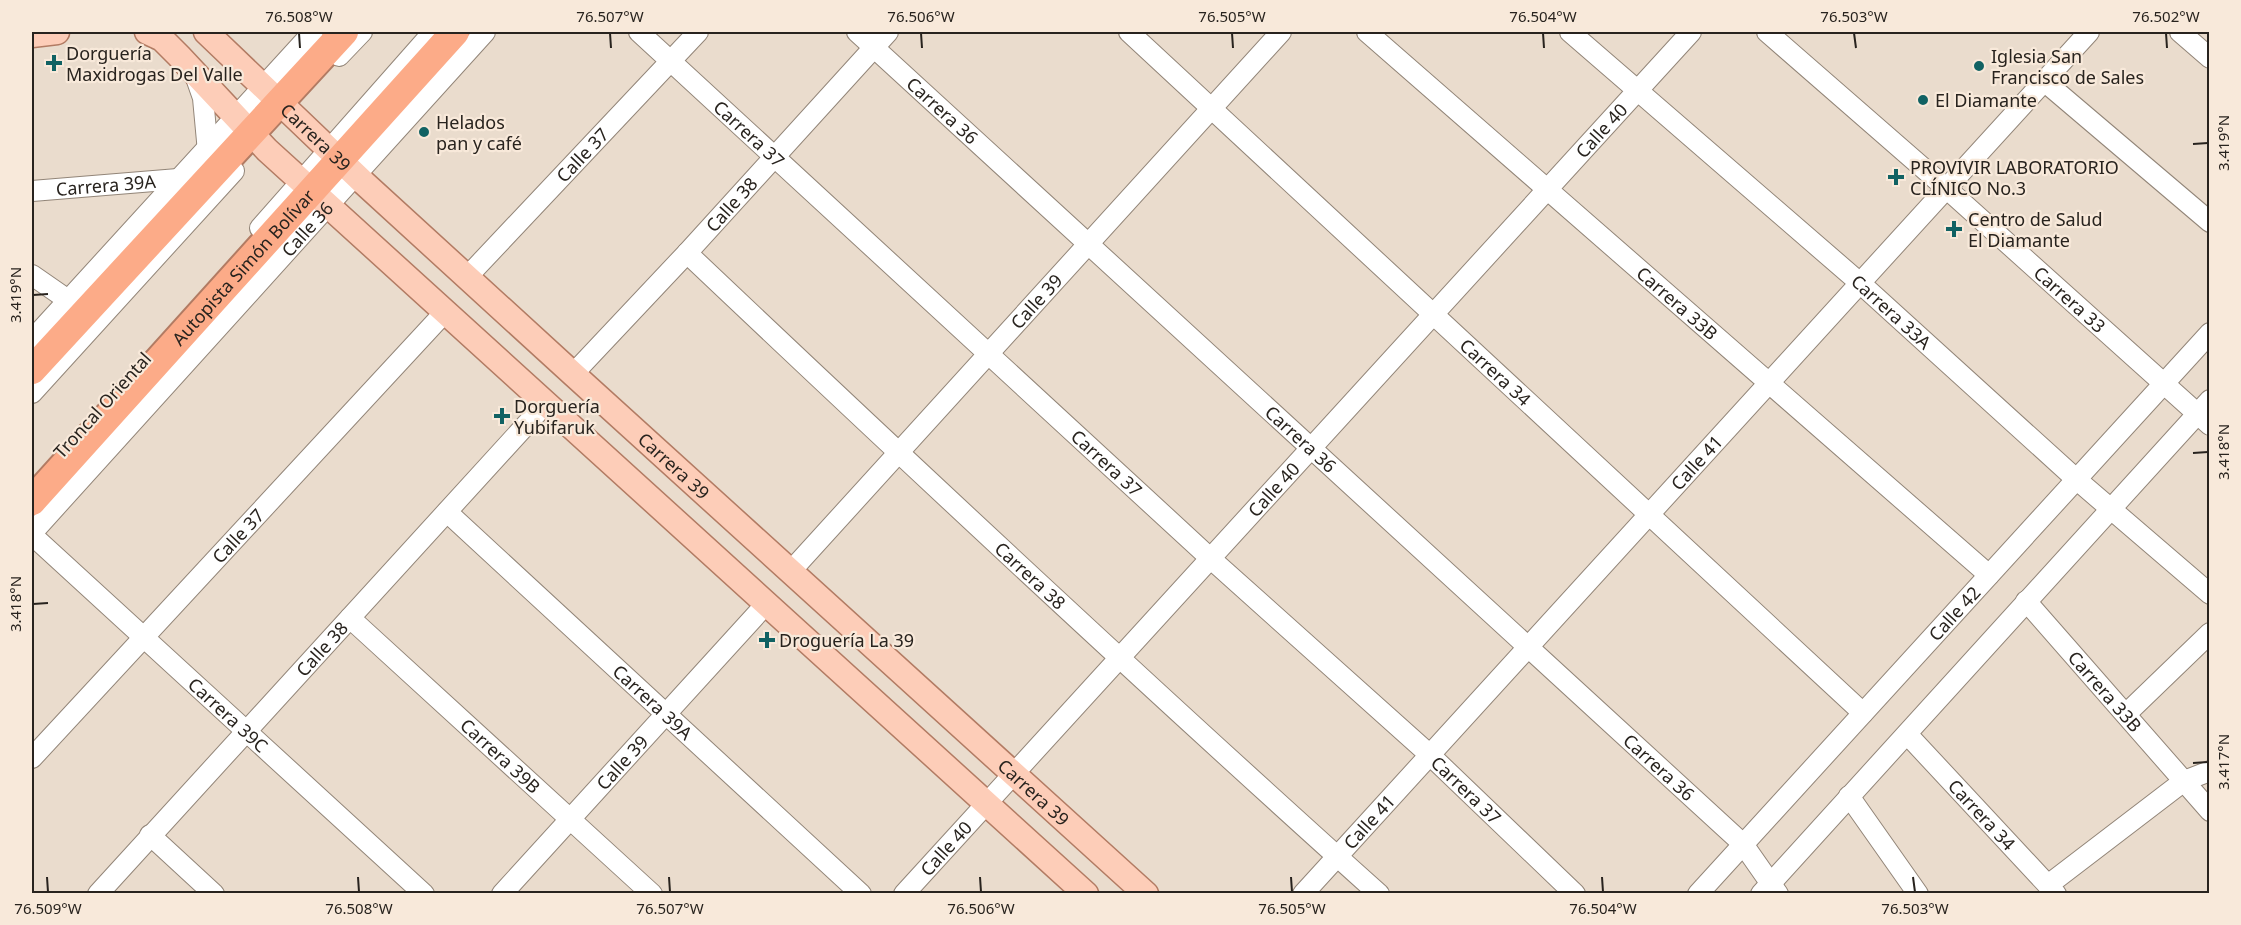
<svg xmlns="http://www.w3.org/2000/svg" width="2241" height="925" viewBox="0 0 2241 925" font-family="'Noto Sans',sans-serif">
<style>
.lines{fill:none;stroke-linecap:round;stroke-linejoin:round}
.minor-casing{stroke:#928578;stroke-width:22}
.major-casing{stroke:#b27b63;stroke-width:27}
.highway-casing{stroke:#b27b63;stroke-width:32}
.minor{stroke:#fff;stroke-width:20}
.major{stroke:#fdcdb8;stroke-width:24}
.highway{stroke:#fcab88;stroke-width:28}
.ticks{fill:none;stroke:#28231e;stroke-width:2}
.poi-dot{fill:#116263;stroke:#f8e9da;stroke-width:2}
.labels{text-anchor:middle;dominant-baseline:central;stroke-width:4.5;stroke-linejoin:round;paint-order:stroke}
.poi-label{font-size:18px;fill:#28231e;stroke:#f8e9da;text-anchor:start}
.street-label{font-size:18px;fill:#28231e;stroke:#f8e9da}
.neatline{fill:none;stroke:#28231e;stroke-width:2}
.ticks-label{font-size:15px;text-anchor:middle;fill:#28231e}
</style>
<rect width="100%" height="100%" fill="#eadccd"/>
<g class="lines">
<g class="minor-casing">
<g id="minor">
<path id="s1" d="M639 32 1210 558 1430 755 1575 894"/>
<path id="s2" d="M857 32 1743 844 1778 894"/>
<path id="s3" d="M1129 32 1863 713"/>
<path id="s4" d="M1367 32 1989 575"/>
<path id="s5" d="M1570 32 1860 283 2076 479 2210 594"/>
<path id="s6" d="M1767 32 1946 188 2210 425"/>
<path d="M2180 32 2210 58"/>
<path d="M339 56 362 32"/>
<path d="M195 75 203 98 208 152"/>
<path d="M2044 81 2210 222"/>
<path id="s7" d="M32 191 178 179"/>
<path d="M260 228 433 32"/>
<path id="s8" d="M687 253C915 469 1145 684 1379 894"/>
<path d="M32 275 68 300"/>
<path id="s9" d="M467 277 698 32"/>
<path d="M32 340 313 32"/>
<path id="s10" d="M573 374 687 253 888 32"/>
<path d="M32 393 234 171"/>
<path id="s11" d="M447 512 861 894"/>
<path id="s12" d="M32 533 485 32"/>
<path id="s13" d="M32 535 424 894"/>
<path id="s14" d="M790 572 1281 32"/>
<path id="s15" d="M2026 601 2210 811"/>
<path id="s16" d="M350 618 652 894"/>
<path d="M2126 714 2210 633"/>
<path id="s17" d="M1907 734 2056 894"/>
<path id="s18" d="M32 758 445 312"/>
<path d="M1849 796 1918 894"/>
<path d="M150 835 214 894"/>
<path d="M2048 885 2184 781 2210 771"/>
<path id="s19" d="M98 894 546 403"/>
<path id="s20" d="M502 894 767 603"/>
<path id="s21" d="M904 894 1691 32"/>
<path id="s22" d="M1303 894 2089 32"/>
<path id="s23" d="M1698 894 2210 333"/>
<path d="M1761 894 2210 400"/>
</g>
</g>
<g class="major-casing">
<g id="major">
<path d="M147 32 162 39 179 56 267 150 1086 894"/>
<path id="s24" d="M206 32 364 183 573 374 1146 894"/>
<path d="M32 35 57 32"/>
</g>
</g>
<g class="highway-casing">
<g id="highway">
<path d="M32 370 344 32"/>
<path id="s25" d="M32 501 455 32"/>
</g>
</g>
<use href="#minor" class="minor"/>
<use href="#major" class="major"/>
<use href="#highway" class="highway"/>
</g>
<path class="ticks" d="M299 33 300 48M610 33 611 48M921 33 922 48M1232 33 1233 48M1543 33 1544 48M1854 33 1856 48M2166 33 2167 48M2193 144 2208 143M33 295 48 294M2193 453 2208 452M33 604 48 603M2193 763 2208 762M47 877 48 892M358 877 359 892M669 877 670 892M980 877 981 892M1291 877 1292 892M1602 877 1603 892M1913 877 1915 892"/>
<g class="poi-dot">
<path d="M51 54h6v6h6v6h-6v6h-6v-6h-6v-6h6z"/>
<circle cx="1979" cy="66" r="6"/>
<circle cx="1923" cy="100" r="6"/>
<circle cx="424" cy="132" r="6"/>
<path d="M1893 168h6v6h6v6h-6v6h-6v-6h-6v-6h6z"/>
<path d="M1951 220h6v6h6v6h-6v6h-6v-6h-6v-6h6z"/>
<path d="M499 407h6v6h6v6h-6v6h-6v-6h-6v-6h6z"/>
<path d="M764 631h6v6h6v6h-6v6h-6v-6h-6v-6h6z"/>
</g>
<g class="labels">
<g class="poi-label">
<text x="66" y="53">Dorguería<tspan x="66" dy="21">Maxidrogas Del Valle</tspan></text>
<text x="1991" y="56">Iglesia San<tspan x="1991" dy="21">Francisco de Sales</tspan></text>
<text x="1935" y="100">El Diamante</text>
<text x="436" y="122">Helados<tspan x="436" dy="21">pan y café</tspan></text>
<text x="1910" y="167">PROVIVIR LABORATORIO<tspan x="1910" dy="21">CLÍNICO No.3</tspan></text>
<text x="1968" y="219">Centro de Salud<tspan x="1968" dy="21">El Diamante</tspan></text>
<text x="514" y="406">Dorguería<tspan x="514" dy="21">Yubifaruk</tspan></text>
<text x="779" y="640">Droguería La 39</text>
</g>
<g class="street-label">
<text stroke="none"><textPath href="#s2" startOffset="116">Carrera 36</textPath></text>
<text stroke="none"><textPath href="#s21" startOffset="1034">Calle 40</textPath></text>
<text stroke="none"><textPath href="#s1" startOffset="150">Carrera 37</textPath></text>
<text stroke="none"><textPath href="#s24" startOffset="152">Carrera 39</textPath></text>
<text stroke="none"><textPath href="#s9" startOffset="168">Calle 37</textPath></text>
<text stroke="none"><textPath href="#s7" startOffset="74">Carrera 39A</textPath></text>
<text stroke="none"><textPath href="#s10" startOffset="232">Calle 38</textPath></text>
<text stroke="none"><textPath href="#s12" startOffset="410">Calle 36</textPath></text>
<text stroke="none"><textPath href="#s25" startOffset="315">Autopista Simón Bolívar</textPath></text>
<text stroke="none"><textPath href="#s6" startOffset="404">Carrera 33</textPath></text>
<text stroke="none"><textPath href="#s14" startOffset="366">Calle 39</textPath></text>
<text stroke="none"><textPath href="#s4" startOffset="412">Carrera 33B</textPath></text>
<text stroke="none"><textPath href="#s5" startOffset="426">Carrera 33A</textPath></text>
<text stroke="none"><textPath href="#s3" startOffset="500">Carrera 34</textPath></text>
<text transform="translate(102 405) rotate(-48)">Troncal Oriental</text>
<text stroke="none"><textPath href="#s2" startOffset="602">Carrera 36</textPath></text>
<text stroke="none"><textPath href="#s1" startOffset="636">Carrera 37</textPath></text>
<text stroke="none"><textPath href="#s22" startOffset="584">Calle 41</textPath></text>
<text stroke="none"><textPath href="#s24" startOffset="638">Carrera 39</textPath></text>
<text stroke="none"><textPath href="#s21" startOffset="548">Calle 40</textPath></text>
<text stroke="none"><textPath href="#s18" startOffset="303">Calle 37</textPath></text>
<text stroke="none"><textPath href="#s8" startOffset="471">Carrera 38</textPath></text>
<text stroke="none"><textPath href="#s23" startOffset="380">Calle 42</textPath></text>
<text stroke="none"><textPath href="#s19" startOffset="332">Calle 38</textPath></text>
<text stroke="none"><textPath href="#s15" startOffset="120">Carrera 33B</textPath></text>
<text stroke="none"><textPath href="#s11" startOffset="280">Carrera 39A</textPath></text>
<text stroke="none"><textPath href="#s13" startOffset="266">Carrera 39C</textPath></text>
<text stroke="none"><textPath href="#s16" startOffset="204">Carrera 39B</textPath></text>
<text stroke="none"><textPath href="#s20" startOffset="178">Calle 39</textPath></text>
<text stroke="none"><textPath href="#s2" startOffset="1088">Carrera 36</textPath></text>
<text stroke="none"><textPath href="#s1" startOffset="1122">Carrera 37</textPath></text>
<text stroke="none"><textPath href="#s24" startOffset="1124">Carrera 39</textPath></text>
<text stroke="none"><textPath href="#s17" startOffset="110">Carrera 34</textPath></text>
<text stroke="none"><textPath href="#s22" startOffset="98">Calle 41</textPath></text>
<text stroke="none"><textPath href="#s21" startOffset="62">Calle 40</textPath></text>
</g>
</g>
<rect width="2241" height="925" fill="none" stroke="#f8e9da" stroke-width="66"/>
<rect x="33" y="33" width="2175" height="859" class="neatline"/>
<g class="ticks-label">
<text x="299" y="22">76.508°W</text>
<text x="610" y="22">76.507°W</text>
<text x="921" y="22">76.506°W</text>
<text x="1232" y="22">76.505°W</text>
<text x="1543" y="22">76.504°W</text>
<text x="1854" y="22">76.503°W</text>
<text x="2166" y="22">76.502°W</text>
<text transform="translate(2224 143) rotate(-90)" y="5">3.419°N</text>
<text transform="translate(16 295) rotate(-90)" y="5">3.419°N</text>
<text transform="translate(2224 452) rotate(-90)" y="5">3.418°N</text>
<text transform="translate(16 604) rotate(-90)" y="5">3.418°N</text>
<text transform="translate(2224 762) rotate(-90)" y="5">3.417°N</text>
<text x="48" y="914">76.509°W</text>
<text x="359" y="914">76.508°W</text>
<text x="670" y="914">76.507°W</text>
<text x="981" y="914">76.506°W</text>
<text x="1292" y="914">76.505°W</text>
<text x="1603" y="914">76.504°W</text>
<text x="1915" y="914">76.503°W</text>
</g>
</svg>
